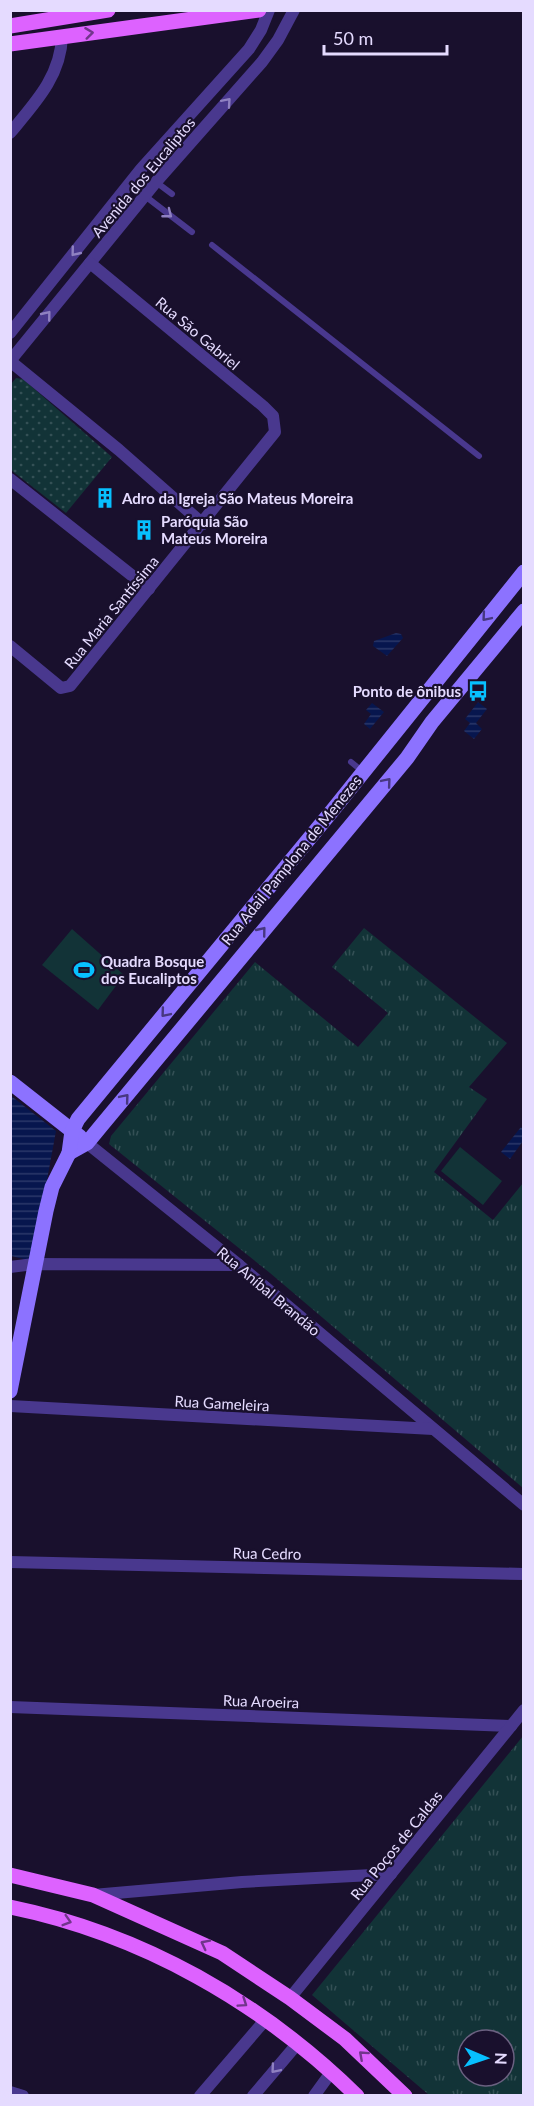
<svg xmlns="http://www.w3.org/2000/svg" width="534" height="2106" viewBox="0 0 534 2106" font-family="Lato,sans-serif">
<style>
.grass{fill:url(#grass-tufts);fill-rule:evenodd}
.park{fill:url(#park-dots)}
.pitch{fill:#123337}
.water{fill:url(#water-rules)}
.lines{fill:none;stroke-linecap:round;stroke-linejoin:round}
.lane{stroke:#49388e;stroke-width:6}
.street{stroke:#49388e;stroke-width:12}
.secondary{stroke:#8c72ff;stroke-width:15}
.primary{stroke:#dd62ff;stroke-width:15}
.oneway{stroke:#71358c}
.oneway2{stroke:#8f81c1}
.oneway3{stroke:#473781}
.labels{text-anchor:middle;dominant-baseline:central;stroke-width:4.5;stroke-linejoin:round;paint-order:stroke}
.street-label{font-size:15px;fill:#e5dbff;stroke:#19102d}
.poi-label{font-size:15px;font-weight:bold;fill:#e5dbff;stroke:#19102d;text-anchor:start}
</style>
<defs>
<pattern id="grass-tufts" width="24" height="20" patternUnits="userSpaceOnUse" patternTransform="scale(1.5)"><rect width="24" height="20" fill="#123337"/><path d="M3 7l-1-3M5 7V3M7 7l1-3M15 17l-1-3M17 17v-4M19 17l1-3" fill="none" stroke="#345055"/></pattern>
<pattern id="park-dots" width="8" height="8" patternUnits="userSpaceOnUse" patternTransform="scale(1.5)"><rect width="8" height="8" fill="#123337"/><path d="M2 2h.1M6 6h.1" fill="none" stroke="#345055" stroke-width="1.8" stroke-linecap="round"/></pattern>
<pattern id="water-rules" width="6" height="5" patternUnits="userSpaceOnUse" patternTransform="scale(1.5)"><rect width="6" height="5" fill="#07164e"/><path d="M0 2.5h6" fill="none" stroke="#2b3769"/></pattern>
</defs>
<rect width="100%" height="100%" fill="#19102d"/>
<g class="grass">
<path d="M364 928 507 1043 469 1087 487 1099 434 1172 493 1220 523 1183V1488L270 1273 109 1144 111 1136 255 962 358 1047 388 1013 332 967Z"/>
<path d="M523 1736V2095H429L312 1995ZM468 2040H504V2076H468Z"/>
</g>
<path class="park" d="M16 378 23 379 112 457 66 513 11 470V384Z"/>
<g class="pitch">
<path d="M72 929 124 975 98 1010 42 965Z"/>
<path d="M460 1147 502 1181 483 1205 441 1171Z"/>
</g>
<g class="water">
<path d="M396 633 401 634 403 638 387 656 373 646 374 641Z"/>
<path d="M478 702 487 709 476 723 482 729 474 739 464 731 470 723 465 719Z"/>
<path d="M372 703 384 712 370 729 364 724 371 714 366 710Z"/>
<path d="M10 1095 56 1131 32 1261 11 1256Z"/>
<path d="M521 1127 523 1130V1141L510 1159 501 1152Z"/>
</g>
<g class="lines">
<g class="lane">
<path d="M156 182 172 194"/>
<path d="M145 196 192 232"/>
<path d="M212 245 479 456"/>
<path d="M351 762 362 771"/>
</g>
<g class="street">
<path d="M10 133C35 103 61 76 62 36"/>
<path d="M10 333 141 169 249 49 261 30 269 10"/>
<path d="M10 361 156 182 262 62 278 40 294 10"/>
<path d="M10 361 119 450 203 524"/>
<path d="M10 479 149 589"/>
<path d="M10 646 61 688 70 686 275 432 273 416 263 406 90 263"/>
<path d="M87 1143 239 1265 524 1505"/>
<path d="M10 1267 34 1264 239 1265"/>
<path d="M10 1406 433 1429"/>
<path d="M10 1562 524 1574"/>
<path d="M10 1707 511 1726"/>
<path d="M93 1895 242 1882 391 1874"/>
<path d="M290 1998 524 1710"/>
<path d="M10 2092 23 2096"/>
<path d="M200 2096 266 2019"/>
<path d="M253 2096 298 2043"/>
<path d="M314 2096 332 2071"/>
</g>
<g class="secondary">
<path d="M10 1082 80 1137"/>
<path d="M69 1153 87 1143 101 1126 407 758 432 722 524 611"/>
<path d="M10 1391 46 1211 52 1187 69 1153 72 1131 78 1119 332 811 524 572"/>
</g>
<g class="primary">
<path d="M10 26 108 10"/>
<path d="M10 44 259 10"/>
<path d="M10 1875 93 1895 222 1953 290 1998 345 2039 405 2096"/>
<path d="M10 1907C142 1934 261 2002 357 2096"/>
</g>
</g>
<defs><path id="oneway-chevron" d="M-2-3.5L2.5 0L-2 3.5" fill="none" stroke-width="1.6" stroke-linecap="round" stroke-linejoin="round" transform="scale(1.5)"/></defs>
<g class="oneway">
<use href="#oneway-chevron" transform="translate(89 33) rotate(-7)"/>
<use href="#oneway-chevron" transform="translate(67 1921) rotate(17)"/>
<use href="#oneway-chevron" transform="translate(205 1944) rotate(-153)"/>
<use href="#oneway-chevron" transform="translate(243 2003) rotate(34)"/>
<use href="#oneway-chevron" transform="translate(363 2055) rotate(-138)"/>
</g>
<g class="oneway2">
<use href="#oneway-chevron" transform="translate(227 102) rotate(-49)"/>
<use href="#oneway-chevron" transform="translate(168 214) rotate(38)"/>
<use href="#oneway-chevron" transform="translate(75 252) rotate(129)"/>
<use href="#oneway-chevron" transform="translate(47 315) rotate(-51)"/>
<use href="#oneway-chevron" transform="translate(275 2069) rotate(130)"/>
</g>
<g class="oneway3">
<use href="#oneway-chevron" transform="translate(486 617) rotate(130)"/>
<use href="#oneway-chevron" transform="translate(387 782) rotate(-50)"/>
<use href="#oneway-chevron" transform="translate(262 931) rotate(-51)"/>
<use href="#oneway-chevron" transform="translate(165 1013) rotate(130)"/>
<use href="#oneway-chevron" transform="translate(125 1098) rotate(-50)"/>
</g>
<defs>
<g id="building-bare" transform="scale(1.62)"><path d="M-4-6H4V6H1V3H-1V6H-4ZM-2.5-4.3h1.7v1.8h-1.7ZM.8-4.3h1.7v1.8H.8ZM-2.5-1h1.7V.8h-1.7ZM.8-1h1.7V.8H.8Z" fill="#07c0ff" stroke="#19102d" stroke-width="2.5" paint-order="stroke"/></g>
<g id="bus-bare" transform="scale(1.62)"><path d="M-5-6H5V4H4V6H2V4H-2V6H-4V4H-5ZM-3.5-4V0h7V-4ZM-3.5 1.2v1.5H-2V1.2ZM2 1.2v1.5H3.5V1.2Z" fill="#07c0ff" stroke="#19102d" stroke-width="2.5" paint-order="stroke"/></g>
<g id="stadium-bare" transform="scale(1.62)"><path d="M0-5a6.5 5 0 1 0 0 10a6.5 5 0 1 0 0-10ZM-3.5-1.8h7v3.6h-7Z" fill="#07c0ff" stroke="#19102d" stroke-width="2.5" paint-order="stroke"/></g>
</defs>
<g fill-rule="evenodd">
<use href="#building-bare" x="105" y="498"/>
<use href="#building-bare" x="144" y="530"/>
<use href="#bus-bare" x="478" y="691"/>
<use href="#stadium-bare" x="84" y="970"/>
</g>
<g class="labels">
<g class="street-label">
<text transform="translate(143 177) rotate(-50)">Avenida dos Eucaliptos</text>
<text transform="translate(198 333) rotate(40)">Rua São Gabriel</text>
<text transform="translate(111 612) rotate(-51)">Rua Maria Santíssima</text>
<text transform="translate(291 860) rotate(-51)">Rua Adail Pamplona de Menezes</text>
<text transform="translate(269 1291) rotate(40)">Rua Aníbal Brandão</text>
<text transform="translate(222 1403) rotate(3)">Rua Gameleira</text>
<text transform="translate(267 1553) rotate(1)">Rua Cedro</text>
<text transform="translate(261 1701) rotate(2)">Rua Aroeira</text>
<text transform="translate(396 1845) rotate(-51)">Rua Poços de Caldas</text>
</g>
<g class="poi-label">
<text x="122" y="498">Adro da Igreja São Mateus Moreira</text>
<text x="161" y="521">Paróquia São<tspan x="161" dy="17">Mateus Moreira</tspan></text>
<text x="461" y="691" text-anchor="end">Ponto de ônibus</text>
<text x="101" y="961">Quadra Bosque<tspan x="101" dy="17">dos Eucaliptos</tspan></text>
</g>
</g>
<rect width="534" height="2106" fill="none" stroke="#e5dbff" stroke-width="24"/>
<g transform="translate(486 2058) rotate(92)"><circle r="28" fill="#19102d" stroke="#6b6181" stroke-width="1.5"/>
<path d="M0-4.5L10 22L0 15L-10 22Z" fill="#07c0ff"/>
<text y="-9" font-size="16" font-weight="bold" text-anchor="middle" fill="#e5dbff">N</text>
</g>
<path d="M324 45v9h123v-9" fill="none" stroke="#e5dbff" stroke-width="3"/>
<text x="333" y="45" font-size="18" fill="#e5dbff" stroke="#19102d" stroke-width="4.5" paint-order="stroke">50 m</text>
</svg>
